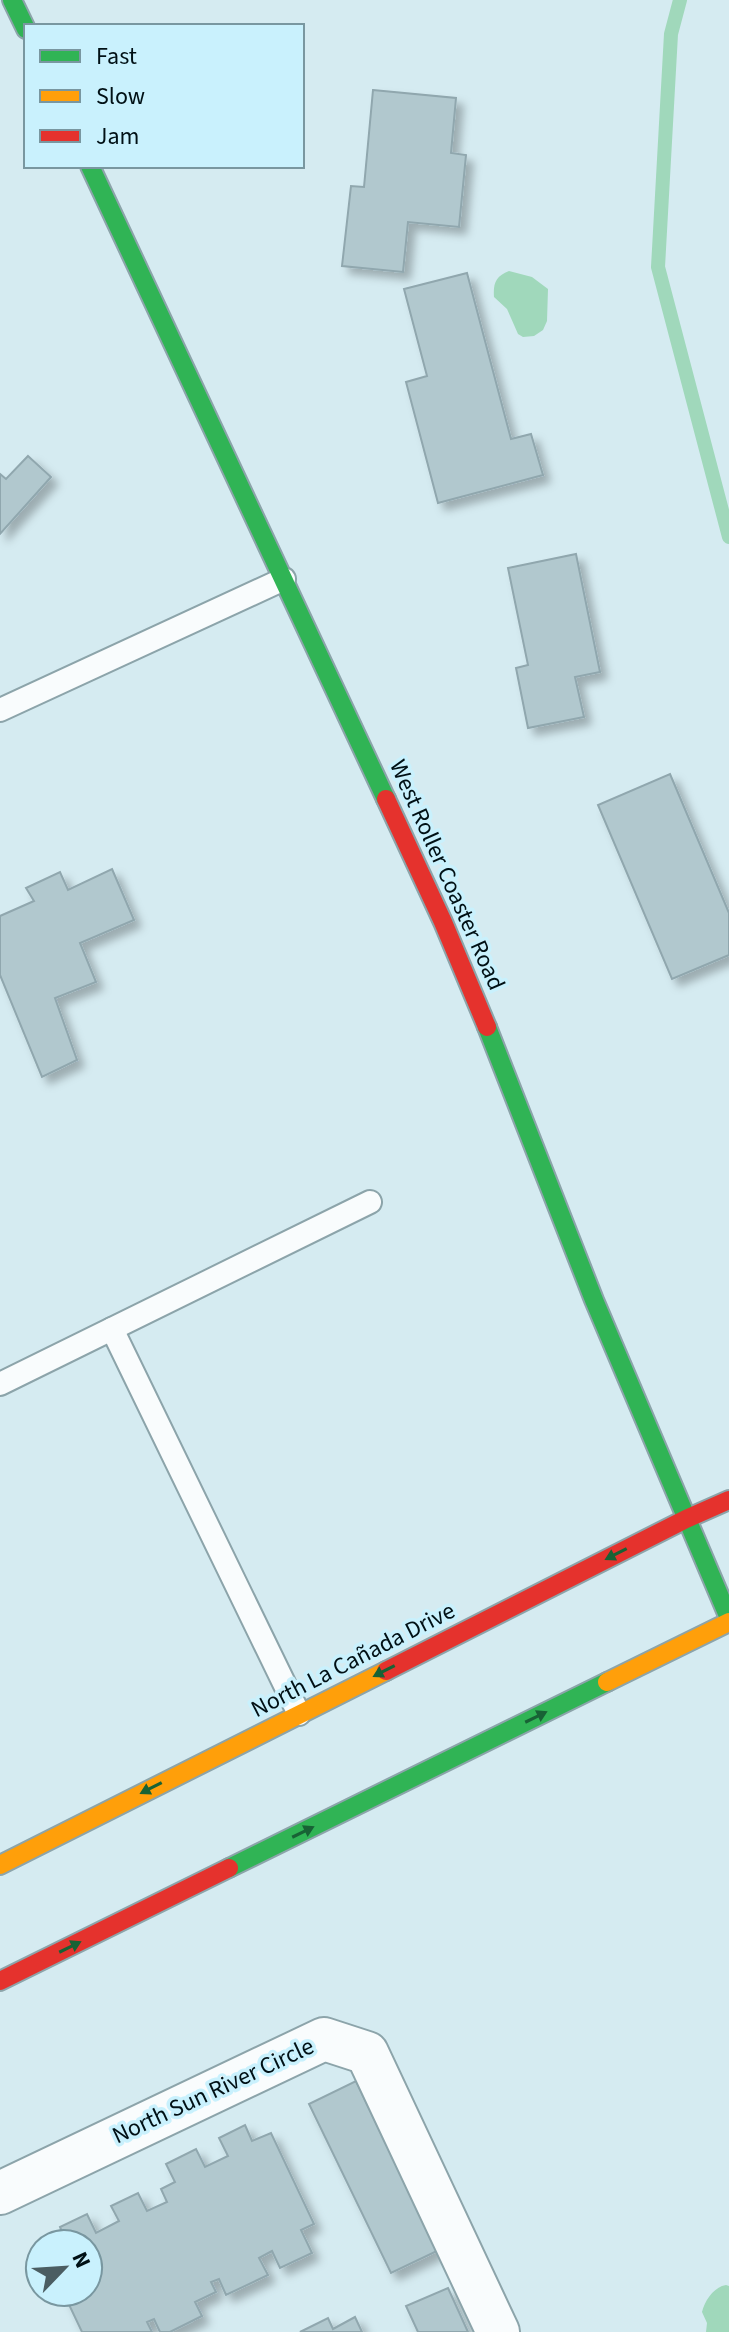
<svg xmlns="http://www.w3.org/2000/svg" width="729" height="2332" viewBox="0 0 729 2332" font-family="'Source Sans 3',sans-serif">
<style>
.water{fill:#a0d8bb}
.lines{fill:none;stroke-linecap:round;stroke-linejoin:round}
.stream{stroke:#a0d8bb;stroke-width:14}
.building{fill:#b1c8ce;stroke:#90a7ae;stroke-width:2;filter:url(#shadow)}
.lane-casing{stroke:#8ca4aa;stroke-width:26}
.street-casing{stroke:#8ca4aa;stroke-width:46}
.fast-casing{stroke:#8ca4aa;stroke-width:22}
.slow-casing{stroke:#8ca4aa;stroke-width:22}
.jam-casing{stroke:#8ca4aa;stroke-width:22}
.lane{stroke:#f9fcfd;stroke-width:22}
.street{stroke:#f9fcfd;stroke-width:42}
.fast{stroke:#30b455;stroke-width:18}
.slow{stroke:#ff9f0a;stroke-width:18}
.jam{stroke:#e5322d;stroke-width:18}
.oneway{fill:#186235}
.labels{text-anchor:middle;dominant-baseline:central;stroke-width:7;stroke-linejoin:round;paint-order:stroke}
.street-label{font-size:24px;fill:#001015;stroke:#c9f1fd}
</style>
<defs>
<filter id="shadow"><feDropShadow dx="7" dy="7" stdDeviation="4" flood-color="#0004"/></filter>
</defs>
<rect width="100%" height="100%" fill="#d5ebf1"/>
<g class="water">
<path d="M509 271 532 277 548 289 547 321 543 330 534 336 523 337 518 334 507 309 494 297C493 283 496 276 509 271Z"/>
<path d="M726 2285 729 2286V2332H706L707 2323 702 2312C705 2300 714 2287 726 2285Z"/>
</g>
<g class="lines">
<path class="stream" d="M680 0 671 34 658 267 729 537"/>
</g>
<g class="building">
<path d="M373 90 456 98 451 153 466 155 459 227 408 222 403 272 342 266 351 186 364 187Z"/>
<path d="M467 273 511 439 531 434 543 475 438 503 406 382 427 376 404 289Z"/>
<path d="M28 456 51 477 0 534V474L6 479Z"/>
<path d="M576 554 600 672 575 677 584 717 528 728 516 668 528 665 508 568Z"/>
<path d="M670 774 729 913V955L672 979 598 805Z"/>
<path d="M112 869 134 920 80 943 96 982 55 998 77 1060 42 1077 0 975V916L34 901 26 888 60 872 68 890Z"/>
<path d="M356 2081 437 2251 391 2273 309 2104Z"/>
<path d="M245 2125 252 2141 271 2133 314 2224 301 2230 312 2253 280 2268 272 2251 259 2258 268 2275 226 2295 219 2279 211 2282 216 2292 195 2302 202 2316 170 2332H160L154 2319 147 2322 152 2332H82L63 2292H88V2244H67L60 2227 87 2214 96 2233 119 2221 111 2206 138 2193 147 2211 167 2202 161 2189 175 2182 166 2164 196 2149 205 2167 228 2156 219 2138Z"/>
<path d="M448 2288 468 2332H418L406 2306Z"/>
<path d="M355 2317 362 2332H300L328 2318 333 2329Z"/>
</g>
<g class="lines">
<g class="lane-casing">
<g id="lane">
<path d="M0 710 284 579"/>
<path d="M112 1329 299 1714"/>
<path d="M0 1384 370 1202"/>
</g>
</g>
<g class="street-casing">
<path id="street" d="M0 2193 324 2039 367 2053 498 2332"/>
</g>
<g class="fast-casing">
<g id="fast">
<path d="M12 0 26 29"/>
<path d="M90 166 386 799"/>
<path d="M487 1027 594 1300 729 1618"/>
<path d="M229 1868 607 1682"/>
</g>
</g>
<g class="slow-casing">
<g id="slow">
<path d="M607 1682 729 1622"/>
<path d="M0 1865 386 1671"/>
</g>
</g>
<g class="jam-casing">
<g id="jam">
<path d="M386 799 443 922 487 1027"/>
<path d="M386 1671 686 1519 729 1500"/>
<path d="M0 1981 229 1868"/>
</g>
</g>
<use href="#lane" class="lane"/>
<use href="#street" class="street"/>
<use href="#fast" class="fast"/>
<use href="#slow" class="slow"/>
<use href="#jam" class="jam"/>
</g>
<defs><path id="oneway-solid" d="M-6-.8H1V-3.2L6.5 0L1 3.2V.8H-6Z" transform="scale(2)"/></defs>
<g class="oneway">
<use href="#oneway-solid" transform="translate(616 1554) rotate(153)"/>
<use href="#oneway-solid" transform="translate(384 1671) rotate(153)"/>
<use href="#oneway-solid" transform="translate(536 1717) rotate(-26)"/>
<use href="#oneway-solid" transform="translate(151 1788) rotate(153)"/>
<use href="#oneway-solid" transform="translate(303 1832) rotate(-26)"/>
<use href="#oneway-solid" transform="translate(70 1947) rotate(-26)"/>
</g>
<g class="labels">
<g class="street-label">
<text transform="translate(447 875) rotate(66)">West Roller Coaster Road</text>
<text transform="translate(353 1660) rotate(-27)">North La Cañada Drive</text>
<text transform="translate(213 2091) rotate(-25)">North Sun River Circle</text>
</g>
</g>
<rect x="24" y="24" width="280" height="144" fill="#c9f1fd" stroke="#7997a0" stroke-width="2"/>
<rect x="40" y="50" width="40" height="12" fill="#30b455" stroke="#7997a0" stroke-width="2"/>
<text x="96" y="64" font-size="24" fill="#001015">Fast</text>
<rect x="40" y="90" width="40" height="12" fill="#ff9f0a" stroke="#7997a0" stroke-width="2"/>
<text x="96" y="104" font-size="24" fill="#001015">Slow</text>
<rect x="40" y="130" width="40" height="12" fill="#e5322d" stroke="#7997a0" stroke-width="2"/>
<text x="96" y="144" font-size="24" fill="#001015">Jam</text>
<g transform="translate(64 2268) rotate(65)"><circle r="38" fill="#c9f1fd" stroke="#7997a0" stroke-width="2"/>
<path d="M0-6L14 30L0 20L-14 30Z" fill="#4b5d62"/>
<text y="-12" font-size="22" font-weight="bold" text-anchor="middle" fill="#001015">N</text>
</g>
</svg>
